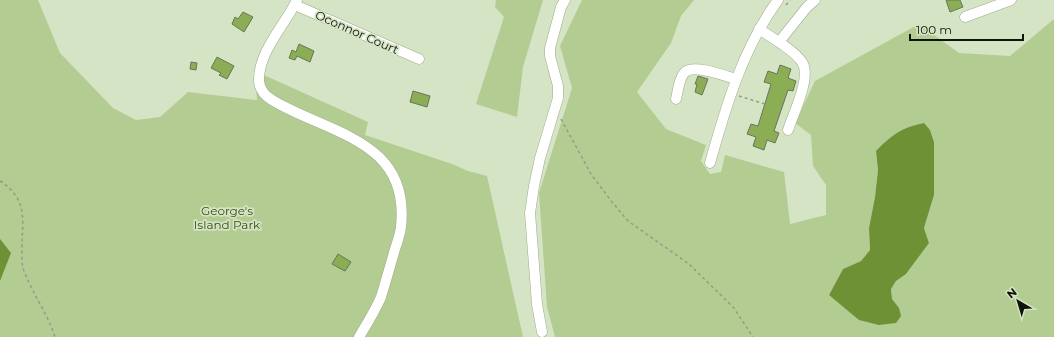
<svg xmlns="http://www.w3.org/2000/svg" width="1054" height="337" viewBox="0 0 1054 337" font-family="Montserrat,sans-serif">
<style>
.green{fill:#b3cc92;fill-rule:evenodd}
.water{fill:#6e9136}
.building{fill:#8bae55;stroke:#69755a}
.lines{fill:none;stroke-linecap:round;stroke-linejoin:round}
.minor-casing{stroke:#9eab8e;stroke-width:11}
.path{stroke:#929d86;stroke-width:1.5;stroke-dasharray:3 3;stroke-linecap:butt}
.minor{stroke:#fff;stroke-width:10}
.labels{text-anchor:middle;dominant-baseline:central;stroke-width:3.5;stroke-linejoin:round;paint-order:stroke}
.street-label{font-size:12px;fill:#0f1409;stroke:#d6e4c6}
.park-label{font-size:12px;fill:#374e0c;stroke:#d6e4c6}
</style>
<rect width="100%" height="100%" fill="#d6e4c6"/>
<g class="green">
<path d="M0 0H38L60 53 113 108 136 120 160 117 188 92 257 100 255 71 368 122 365 135 452 164 468 171 487 176 523 337H0Z"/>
<path d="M496 0H543L523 67 517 117 476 104 504 17 495 7Z"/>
<path d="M582 0H694L681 16 671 43 637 92 666 129 706 145 701 161 710 174 721 172 725 155 784 172 790 224 826 215V185L813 166 811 135 795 123 815 81 919 24 959 53 1010 56 1054 19V337H555L547 307 539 193 572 88 560 46ZM930 130 934 142V195L924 228 929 243 906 274 896 281 891 289 892 299 843 306 829 295 843 269 861 261 870 250 869 228 875 197 878 170 876 151Z"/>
</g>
<g class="water">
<path d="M924 123 930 130 934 142V195L924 228 929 243 906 274 896 281 891 289 892 299 899 308 901 316 896 323 879 325 859 320 829 295 843 269 861 261 870 250 869 228 875 197 878 170 876 151C893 134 901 128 924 123Z"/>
<path d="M0 239 11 253 0 281Z"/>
</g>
<g class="building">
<path d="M946 0H960L963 7 950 12Z"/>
<path d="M243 12 253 17 244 32 232 24 235 17 238 19Z"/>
<path d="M299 44 314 51 310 62 297 56 295 60 289 58 292 50 296 52Z"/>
<path d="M217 57 234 66 227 79 219 75 221 73 211 68Z"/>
<path d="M191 62 197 63 196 70 190 69Z"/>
<path d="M780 65 791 69 788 78 796 81 793 91 788 90 774 131 779 133 775 143 767 140 764 150 753 146 756 137 747 134 751 124 758 126 771 84 764 82 768 71 777 74Z"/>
<path d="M698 76 708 79 702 95 695 92 697 84H695Z"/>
<path d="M413 91 430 96 427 107 410 102Z"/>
<path d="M338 254 351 262 345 271 332 264Z"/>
</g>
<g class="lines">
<g class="minor-casing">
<g id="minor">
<path d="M297 0C285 25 258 52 259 81 260 94 271 100 281 105 337 135 410 144 401 227 400 237 395 247 393 256 389 270 385 284 381 297 375 311 367 324 359 337"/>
<path d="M295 5 419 59"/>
<path d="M965 17 1011 0"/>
<path d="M759 29 779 42 807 7 815 0"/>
<path d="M779 42C787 48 796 53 802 62 812 77 793 114 788 130"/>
<path d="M676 99C678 91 679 78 685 72 694 64 726 76 736 79"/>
<path d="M710 163C726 106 743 48 778 0"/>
<path d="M542 332 537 304 530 213 534 186 540 158 558 98V86L550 56V48L561 7 565 0"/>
</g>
</g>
<g class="path">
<path d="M786 5 790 0"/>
<path d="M739 96 765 104"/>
<path d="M561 119 591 174 612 202 628 221 689 264 734 308 753 337"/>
<path d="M0 181C31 201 21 224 22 255 22 261 22 268 25 273 33 295 48 314 55 337"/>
</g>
<use href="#minor" class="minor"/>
</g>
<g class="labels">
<g class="street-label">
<text transform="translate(357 32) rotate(24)">Oconnor Court</text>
</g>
<g class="park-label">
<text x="227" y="210">George's<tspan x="227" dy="14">Island Park</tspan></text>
</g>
</g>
<g transform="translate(1018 301) rotate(322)" stroke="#d6e4c6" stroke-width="3" paint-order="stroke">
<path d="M0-3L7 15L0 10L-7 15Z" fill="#0f1409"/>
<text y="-6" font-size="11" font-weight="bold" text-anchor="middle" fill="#0f1409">N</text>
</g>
<path d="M910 34v6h113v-6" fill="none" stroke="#0f1409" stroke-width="2"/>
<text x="916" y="34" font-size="12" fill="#0f1409" stroke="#d6e4c6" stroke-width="3" paint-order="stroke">100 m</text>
</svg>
